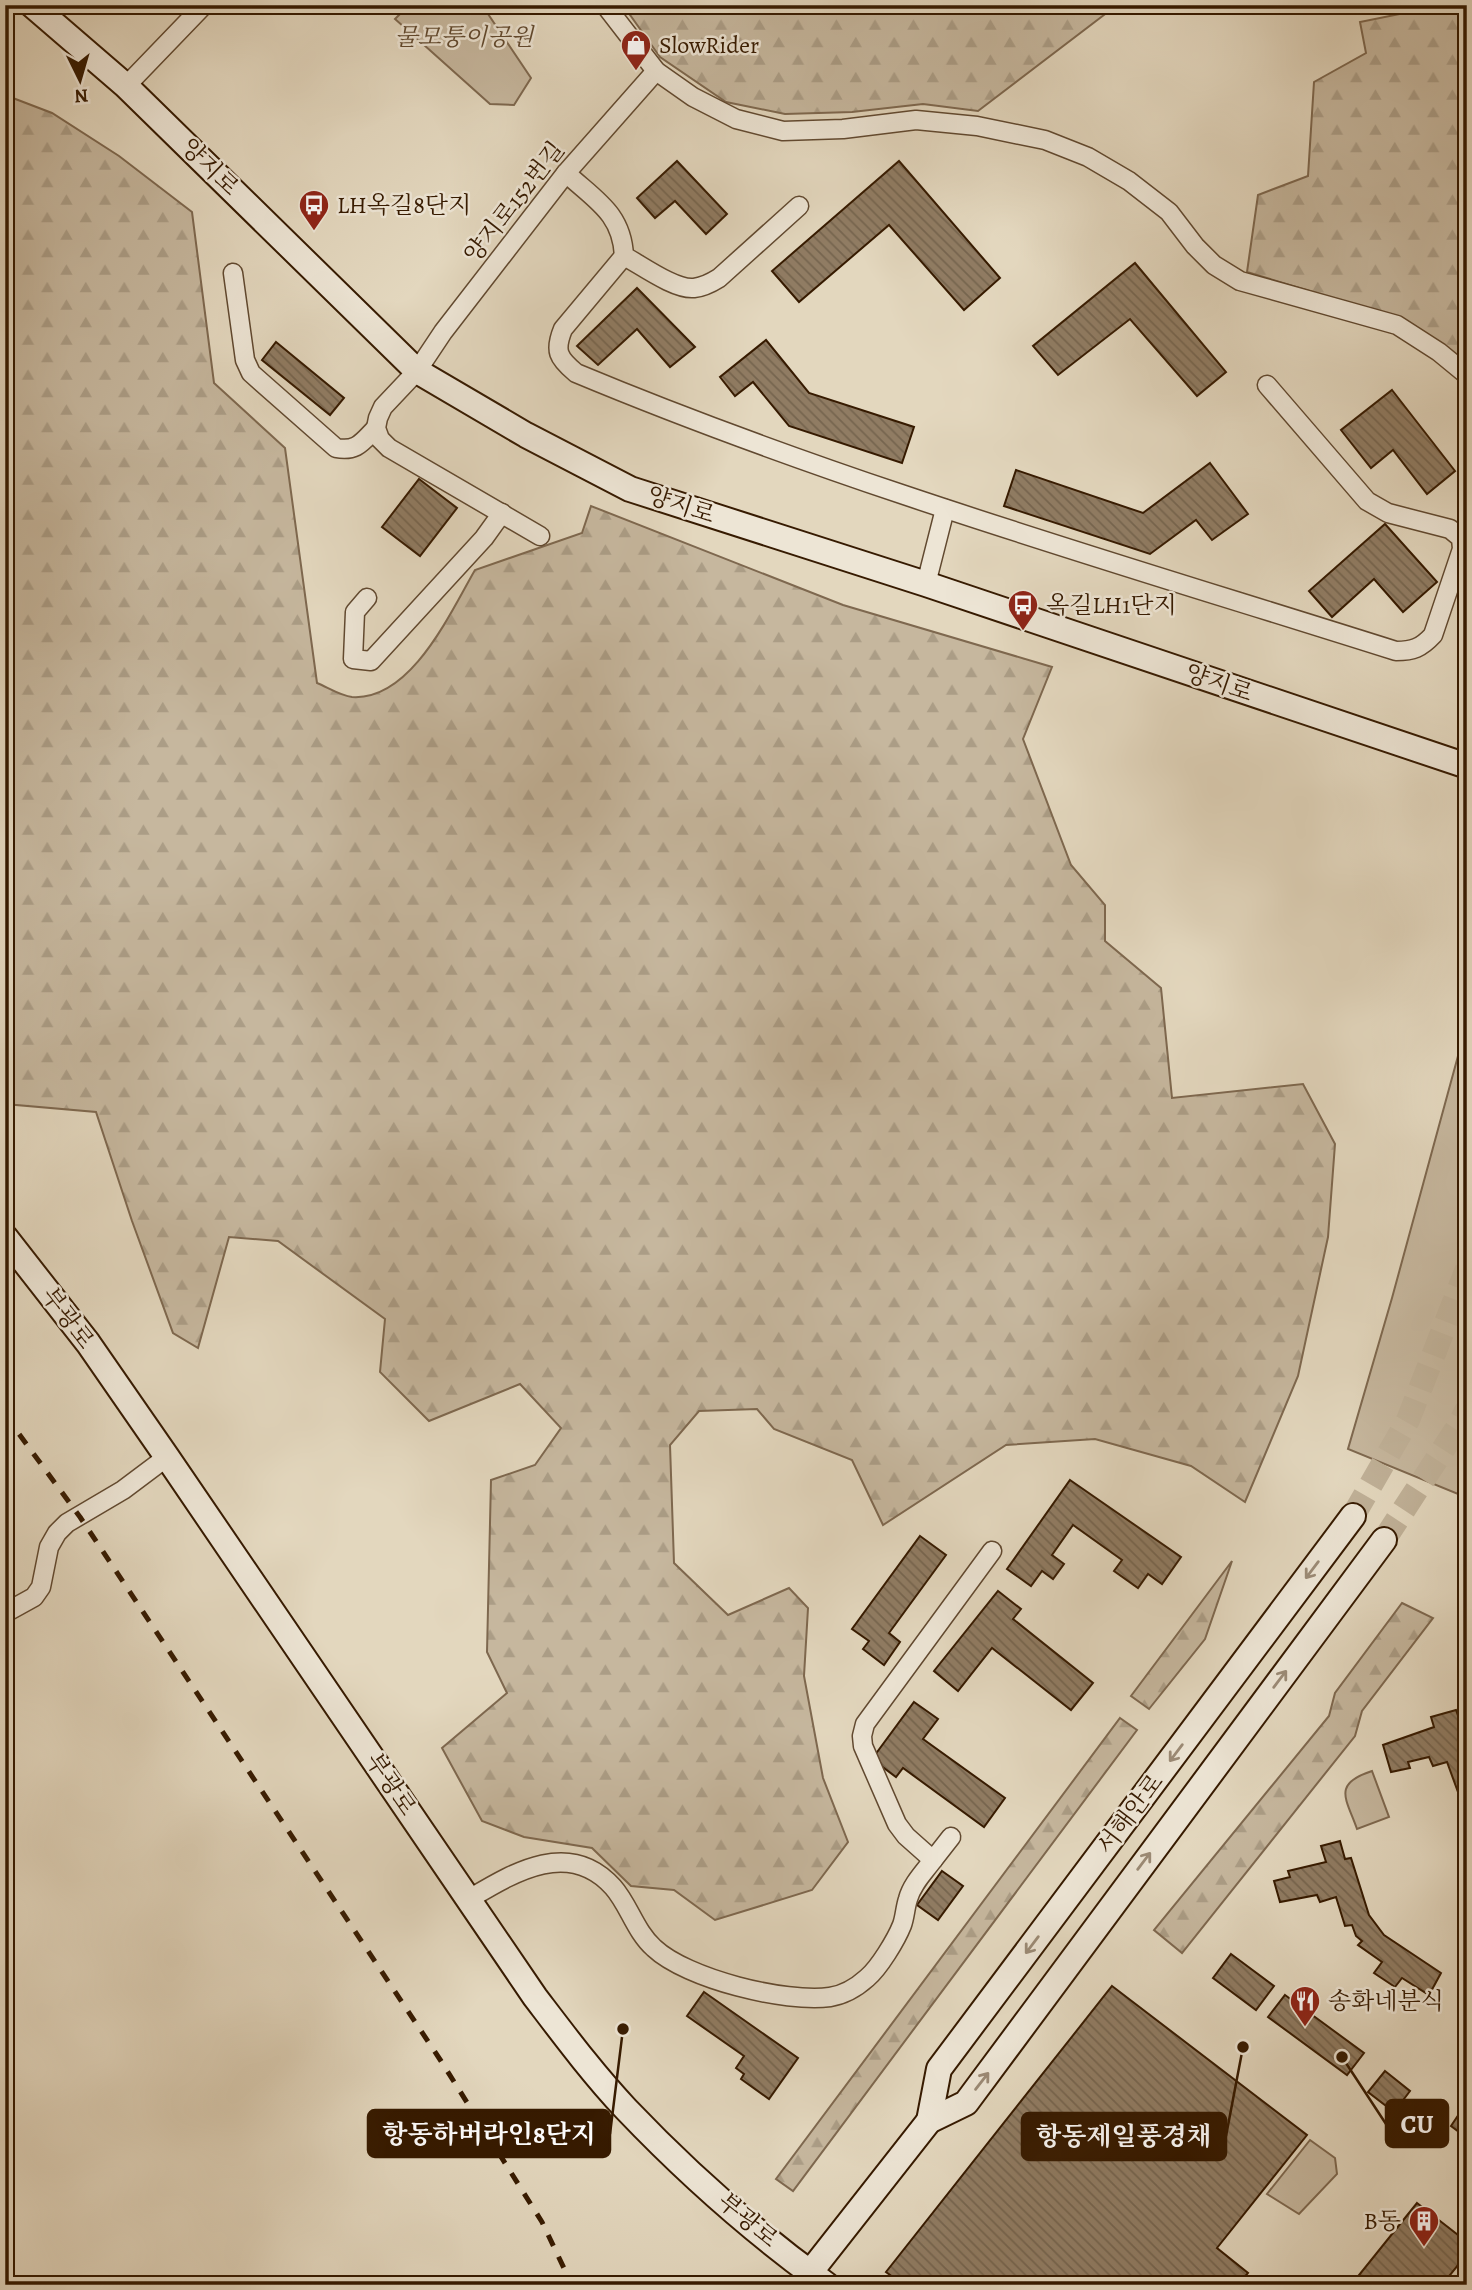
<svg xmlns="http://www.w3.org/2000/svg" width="1472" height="2290" viewBox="0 0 1472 2290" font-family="Alegreya,'Noto Serif KR',serif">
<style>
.green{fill:#c6b79e;stroke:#7e684f;stroke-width:2}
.forest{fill:url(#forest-firs);stroke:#7e684f;stroke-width:2}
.building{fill:url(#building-back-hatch);stroke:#361a00;stroke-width:2}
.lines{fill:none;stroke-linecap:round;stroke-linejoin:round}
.secondary-tunnel{stroke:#c0b198;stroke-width:24;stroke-dasharray:24 12;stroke-linecap:butt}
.street-casing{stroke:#614930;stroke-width:21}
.secondary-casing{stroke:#361a00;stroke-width:28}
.street{stroke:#ede5d5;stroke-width:18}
.secondary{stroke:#ede5d5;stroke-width:24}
.rail{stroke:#361a00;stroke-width:5;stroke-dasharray:12 12;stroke-linecap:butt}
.oneway{stroke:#9b8a75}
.labels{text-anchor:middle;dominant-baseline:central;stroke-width:5;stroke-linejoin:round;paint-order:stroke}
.park-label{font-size:24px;font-style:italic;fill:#61492f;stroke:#ede5d5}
.poi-label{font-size:24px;fill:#361a00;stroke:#ede5d5;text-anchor:start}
.street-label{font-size:24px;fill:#361a00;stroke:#ede5d5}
.leader{fill:none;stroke:#361a00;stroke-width:2.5}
.callout-dot{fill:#361a00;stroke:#ede5d5;stroke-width:2.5}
.callout{fill:#361a00;stroke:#361a00;stroke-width:2.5}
.callout-label{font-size:26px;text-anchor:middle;font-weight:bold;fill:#fff}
</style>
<defs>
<pattern id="forest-firs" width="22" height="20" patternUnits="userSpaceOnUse" patternTransform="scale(1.75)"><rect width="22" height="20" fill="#c6b79e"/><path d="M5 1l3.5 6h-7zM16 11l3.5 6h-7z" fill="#ab9d86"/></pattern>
<pattern id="building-back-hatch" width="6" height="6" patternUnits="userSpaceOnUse" patternTransform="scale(1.75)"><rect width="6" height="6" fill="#907c63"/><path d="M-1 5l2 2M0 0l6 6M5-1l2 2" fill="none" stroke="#76654f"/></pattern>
</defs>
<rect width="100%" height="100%" fill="#e3d7be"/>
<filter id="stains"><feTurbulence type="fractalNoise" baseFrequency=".00286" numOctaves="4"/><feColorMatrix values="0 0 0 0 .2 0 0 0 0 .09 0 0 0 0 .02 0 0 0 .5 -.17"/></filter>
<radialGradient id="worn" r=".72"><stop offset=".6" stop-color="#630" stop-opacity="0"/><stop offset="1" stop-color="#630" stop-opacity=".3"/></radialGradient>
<g class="green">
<path d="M409 5H482L531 78 514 105 490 104 395 19Z"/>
<path d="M1467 1023V1476L1458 1494 1348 1449 1392 1298Z"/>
<path d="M1372 1771 1389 1817 1357 1829C1346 1798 1332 1784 1372 1771Z"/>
<path d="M1310 2140 1335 2158 1337 2174 1299 2214 1267 2194Z"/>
</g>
<g class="forest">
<path d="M623 5H1117L978 111 923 104 852 112 785 114 726 102 660 57Z"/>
<path d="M1444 5H1467V361L1401 319 1247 272 1258 195 1308 176 1314 82 1366 53 1360 22Z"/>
<path d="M5 95 52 113 119 156 192 212 214 383 285 448 317 683C327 687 341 696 352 697 411 701 450 613 475 570L582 533 591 506 843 605 1052 667 1023 739 1071 865 1105 905V941L1161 988 1172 1098 1303 1084 1335 1144 1328 1237 1298 1376 1245 1502 1191 1466 1095 1439 1006 1445 883 1525 852 1460 774 1429 757 1409 699 1411 670 1445 674 1563 728 1615 789 1588 808 1608 804 1676 823 1778 848 1842 812 1890 715 1920 674 1890 631 1886 592 1848 524 1837 482 1821 442 1748 507 1693 487 1652 491 1480 535 1465 561 1428 520 1384 429 1421 380 1372 385 1319 278 1241 229 1237 198 1348 173 1333 132 1221 96 1112 5 1104Z"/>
<path d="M1232 1561 1205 1639 1149 1709 1131 1696Z"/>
<path d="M1402 1603 1433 1618 1362 1711 1355 1736 1182 1953 1154 1930 1329 1716 1335 1693Z"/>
<path d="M1120 1718 1137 1730 793 2191 776 2179Z"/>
</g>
<g class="building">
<path d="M677 161 727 214 706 234 675 201 655 218 637 198Z"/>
<path d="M899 161 1000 278 964 310 889 225 799 302 772 271Z"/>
<path d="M1135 263 1226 372 1197 396 1130 319 1058 375 1033 346Z"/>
<path d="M637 288 695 347 670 367 637 329 598 365 577 346Z"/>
<path d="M766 340 809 393 914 427 902 463 789 426 753 382 735 396 720 377Z"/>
<path d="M276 342 344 398 330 415 262 360Z"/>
<path d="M1392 390 1455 471 1427 494 1393 450 1371 468 1341 430Z"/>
<path d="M1210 463 1248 514 1212 540 1196 520 1150 554 1004 506 1016 470 1143 513Z"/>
<path d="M419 479 457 508 420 556 382 527Z"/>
<path d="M1385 524 1437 582 1403 612 1374 579 1332 617 1309 591Z"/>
<path d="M1070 1480 1181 1557 1162 1584 1148 1574 1138 1588 1114 1571 1122 1560 1073 1525 1052 1555 1064 1564 1053 1579 1042 1571 1031 1586 1007 1569Z"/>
<path d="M920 1536 946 1555 889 1633 900 1642 884 1665 863 1649 869 1641 852 1629Z"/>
<path d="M998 1591 1021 1609 1013 1619 1093 1683 1071 1710 992 1648 958 1691 934 1671Z"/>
<path d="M914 1702 938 1719 923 1739 1005 1798 984 1827 903 1768 896 1777 872 1759Z"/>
<path d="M1456 1710 1467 1741V1793L1465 1790 1458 1792 1447 1762 1433 1766 1429 1757 1408 1762 1410 1768 1391 1772 1383 1745 1434 1727 1431 1717Z"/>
<path d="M1340 1841 1345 1859 1351 1858 1369 1915 1384 1935 1441 1973 1429 1995 1402 1978 1395 1987 1374 1973 1382 1962 1358 1945 1362 1941 1356 1936 1352 1925 1345 1926 1336 1897 1320 1902 1317 1895 1280 1902 1274 1881 1290 1877 1288 1871 1326 1862 1321 1846Z"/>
<path d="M942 1871 963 1886 938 1920 917 1905Z"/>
<path d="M1231 1954 1274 1986 1256 2010 1213 1978Z"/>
<path d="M1112 1986 1307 2135 1217 2248 1248 2273 1238 2285H904L886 2272Z"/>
<path d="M704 1992 798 2058 769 2099 741 2079 744 2074 736 2068 744 2056 687 2016Z"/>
<path d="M1285 1995 1364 2053 1347 2075 1268 2017Z"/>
<path d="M1385 2071 1410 2091 1394 2112 1368 2092Z"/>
<path d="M1467 2102V2138L1451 2126Z"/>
<path d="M1417 2203 1467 2242V2254L1442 2285H1351Z"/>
</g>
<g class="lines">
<g class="secondary-tunnel">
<path d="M1353 1516 1408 1420 1467 1269"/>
<path d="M1384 1540 1459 1425 1467 1409"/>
</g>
<g class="street-casing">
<g id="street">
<path d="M605 5 656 71 693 97 736 119 783 131 843 129 916 120 977 126 1045 140 1088 157 1129 181 1169 212 1195 246 1214 265 1240 281 1397 325 1439 352 1467 375"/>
<path d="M126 86 204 5"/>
<path d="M566 173C595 200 622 213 624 256 641 265 675 290 694 288 704 287 711 283 719 278L799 206"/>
<path d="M624 256 563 329C554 351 558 358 576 373 842 484 1121 564 1396 651 1413 651 1421 648 1433 635L1462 549 1461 538 1450 529 1388 513 1367 501 1267 385"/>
<path d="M233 273 245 360 251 373 336 448C357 452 362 442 376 428"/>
<path d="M540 536 389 448 380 439 376 428 378 418 383 407 417 371 443 332 566 173 656 71"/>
<path d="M926 584 945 509"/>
<path d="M367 598 355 612 353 659 371 661 484 538 502 513"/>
<path d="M5 1613 34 1597 41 1587 49 1547 57 1533 67 1523 123 1490 167 1457"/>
<path d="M933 1860 951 1837"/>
<path d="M469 1899C513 1873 569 1838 613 1887 629 1905 635 1931 654 1948 687 1979 785 2003 830 1997 843 1995 857 1987 867 1978 879 1968 896 1940 902 1925 905 1917 905 1908 908 1899 912 1884 924 1872 933 1860L906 1836 897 1824 863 1746 862 1736 865 1724 992 1551"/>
</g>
</g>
<g class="secondary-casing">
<g id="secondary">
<path d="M32 5 126 86 417 371 526 435 630 489 926 584 1467 766"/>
<path d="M5 1237 88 1343 167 1457 535 1997C564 2035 593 2074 626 2109 686 2172 756 2234 827 2285"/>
<path d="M929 2121 939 2069 1353 1516"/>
<path d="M801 2284 929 2121 966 2103 1384 1540"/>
</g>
</g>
<use href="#street" class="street"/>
<use href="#secondary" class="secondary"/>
<path class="rail" d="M5 1415 80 1517 441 2061 542 2222 572 2285"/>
</g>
<defs><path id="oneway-shaft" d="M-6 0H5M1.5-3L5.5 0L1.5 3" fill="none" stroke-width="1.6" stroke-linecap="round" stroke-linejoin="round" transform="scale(1.75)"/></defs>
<g class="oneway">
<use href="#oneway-shaft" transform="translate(1312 1570) rotate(127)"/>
<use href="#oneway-shaft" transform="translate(1280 1679) rotate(-53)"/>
<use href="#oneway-shaft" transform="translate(1176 1753) rotate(127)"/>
<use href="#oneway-shaft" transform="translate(1144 1861) rotate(-53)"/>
<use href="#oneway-shaft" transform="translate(1032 1945) rotate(127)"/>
<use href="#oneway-shaft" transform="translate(982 2081) rotate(-52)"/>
</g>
<defs>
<g id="shop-pin" transform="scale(1.575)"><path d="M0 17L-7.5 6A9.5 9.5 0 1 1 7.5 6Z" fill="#8f2418" stroke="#ede5d5"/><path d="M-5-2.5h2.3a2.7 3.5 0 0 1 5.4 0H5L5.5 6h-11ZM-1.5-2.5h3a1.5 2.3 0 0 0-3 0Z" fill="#fff"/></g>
<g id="bus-pin" transform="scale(1.575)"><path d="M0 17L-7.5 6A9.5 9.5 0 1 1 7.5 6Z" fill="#8f2418" stroke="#ede5d5"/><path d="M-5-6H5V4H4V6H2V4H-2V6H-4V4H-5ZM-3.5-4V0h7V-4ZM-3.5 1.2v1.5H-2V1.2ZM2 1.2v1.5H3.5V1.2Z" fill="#fff"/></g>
<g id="restaurant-pin" transform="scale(1.575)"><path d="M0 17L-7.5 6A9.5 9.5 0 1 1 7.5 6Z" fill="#8f2418" stroke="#ede5d5"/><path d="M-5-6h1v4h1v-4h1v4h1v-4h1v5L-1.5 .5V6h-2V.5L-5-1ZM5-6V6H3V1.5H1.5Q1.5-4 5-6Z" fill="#fff"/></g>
<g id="building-pin" transform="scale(1.575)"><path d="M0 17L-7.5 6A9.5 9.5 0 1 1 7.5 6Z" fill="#8f2418" stroke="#ede5d5"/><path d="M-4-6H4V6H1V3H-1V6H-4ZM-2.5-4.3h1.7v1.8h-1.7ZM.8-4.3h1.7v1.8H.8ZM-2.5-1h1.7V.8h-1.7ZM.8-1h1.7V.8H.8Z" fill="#fff"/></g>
</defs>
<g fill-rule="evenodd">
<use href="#shop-pin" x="636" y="45"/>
<use href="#bus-pin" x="314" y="205"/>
<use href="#bus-pin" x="1023" y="605"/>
<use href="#restaurant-pin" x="1305" y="2001"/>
<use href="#building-pin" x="1424" y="2221"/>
</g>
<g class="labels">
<g class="park-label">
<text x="464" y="37">물모퉁이공원</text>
</g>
<g class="poi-label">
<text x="659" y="45">SlowRider</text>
<text x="337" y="205">LH옥길8단지</text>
<text x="1046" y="605">옥길LH1단지</text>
<text x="1328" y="2001">송화네분식</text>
<text x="1401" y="2221" text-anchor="end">B동</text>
</g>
<g class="street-label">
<text transform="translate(210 167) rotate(44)">양지로</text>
<text transform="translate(514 202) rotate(-52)">양지로152번길</text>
<text transform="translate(681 505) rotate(18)">양지로</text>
<text transform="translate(1219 683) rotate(19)">양지로</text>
<text transform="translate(68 1318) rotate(53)">부광로</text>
<text transform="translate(391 1784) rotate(56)">부광로</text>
<text transform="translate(1130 1814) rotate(-53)">서해안로</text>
<text transform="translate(748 2220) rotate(40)">부광로</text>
</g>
</g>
<path class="leader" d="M1342 2057L1386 2124M623 2029L610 2134M1243 2047L1226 2136"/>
<g class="callout-dot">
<circle cx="1342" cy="2057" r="7"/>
<circle cx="623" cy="2029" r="7"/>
<circle cx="1243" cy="2047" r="7"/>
</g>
<g class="callout">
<rect x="1386" y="2100" width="62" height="47" rx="7"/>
<rect x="368" y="2110" width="242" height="47" rx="7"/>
<rect x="1022" y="2113" width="204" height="47" rx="7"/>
</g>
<g class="callout-label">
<text x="1417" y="2133">CU</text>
<text x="489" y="2143">항동하버라인8단지</text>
<text x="1124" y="2145">항동제일풍경채</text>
</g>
<rect width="1472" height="2290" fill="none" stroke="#e3d7be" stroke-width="28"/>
<rect x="7" y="7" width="1458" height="2276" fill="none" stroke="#361a00" stroke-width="3.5"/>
<rect x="14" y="14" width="1444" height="2262" fill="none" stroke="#361a00" stroke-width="2"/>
<g transform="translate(80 80) rotate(175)" stroke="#ede5d5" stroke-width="5" paint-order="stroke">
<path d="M0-5L12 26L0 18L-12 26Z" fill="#361a00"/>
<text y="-10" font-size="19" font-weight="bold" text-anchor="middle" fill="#361a00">N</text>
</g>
<rect width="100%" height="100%" filter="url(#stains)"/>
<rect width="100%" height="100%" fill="url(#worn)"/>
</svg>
